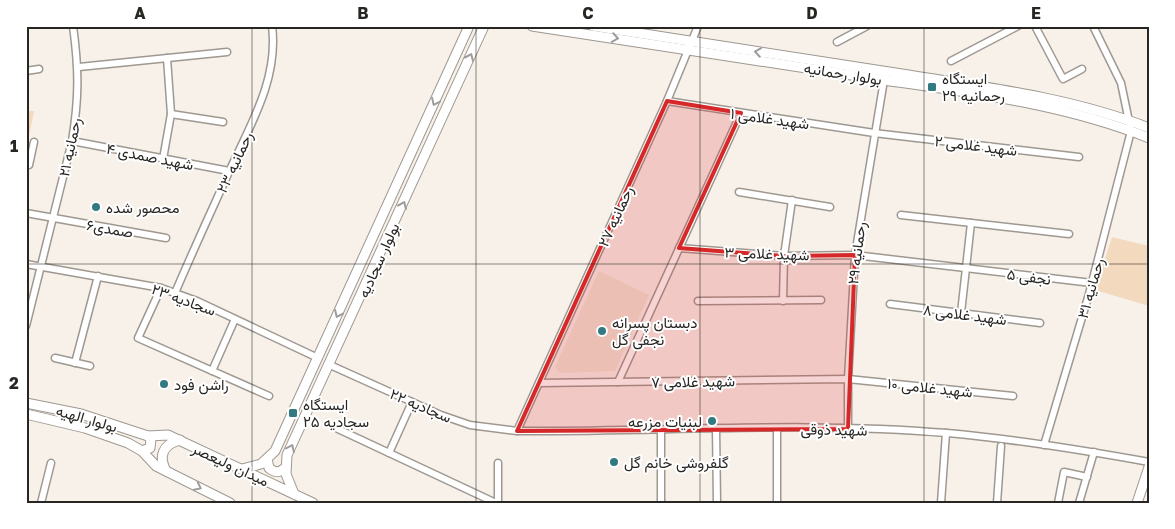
<svg xmlns="http://www.w3.org/2000/svg" width="1175" height="529" viewBox="0 0 1175 529" font-family="'Golos Text',Vazirmatn,sans-serif">
<style>
.built{fill:#f1e5d8}
.green{fill:#f3d9bd}
.lines{fill:none;stroke-linecap:round;stroke-linejoin:round}
.street-casing{stroke:#9e9891;stroke-width:9}
.secondary-casing{stroke:#9e9891;stroke-width:11}
.street{stroke:#fff;stroke-width:6}
.secondary{stroke:#fff;stroke-width:9}
.oneway{stroke:#9e9d9c}
.marked{fill:#d62828;fill-opacity:0.2;stroke:#d62828;stroke-width:4;stroke-linejoin:round}
.grid{fill:none;stroke:#282623;stroke-width:1;stroke-opacity:0.55}
.poi-dot{fill:#327a81;stroke:#fff;stroke-width:2}
.labels{text-anchor:middle;dominant-baseline:central;stroke-width:4;stroke-linejoin:round;paint-order:stroke}
.street-label{font-size:15px;fill:#282623;stroke:#fff}
.poi-label{font-size:15px;fill:#282623;stroke:#fff;text-anchor:start}
.neatline{fill:none;stroke:#282623;stroke-width:2}
.grid-label{font-size:16px;text-anchor:middle;font-weight:bold;fill:#282623}
</style>
<rect width="100%" height="100%" fill="#f8f1ea"/>
<path class="built" d="M599 271 649 295 615 371 560 373 555 367Z"/>
<g class="green">
<path d="M26 111H34L26 151Z"/>
<path d="M1112 237 1149 246V306L1095 290Z"/>
</g>
<g class="lines">
<g class="street-casing">
<g id="street">
<path d="M1035 26 1063 79 1082 69"/>
<path d="M837 42 867 26"/>
<path d="M951 61 1018 26"/>
<path d="M79 67 227 52"/>
<path d="M26 71 39 69"/>
<path d="M667 101 874 133 1079 157"/>
<path d="M171 114 223 122"/>
<path d="M72 141 229 171"/>
<path d="M163 159 171 114 167 58"/>
<path d="M26 164 29 165 34 142"/>
<path d="M739 192 830 207"/>
<path d="M26 213 166 238"/>
<path d="M901 215 1069 234"/>
<path d="M679 248 784 256 855 255 1092 283"/>
<path d="M26 264 161 288 197 301 318 358"/>
<path d="M161 288 138 338 269 396"/>
<path d="M175 293C192 253 210 214 228 174 249 127 279 80 272 26"/>
<path d="M698 301 821 300"/>
<path d="M783 301 784 256 792 200"/>
<path d="M890 304 1040 323"/>
<path d="M961 313 971 223"/>
<path d="M26 326 72 141C79 98 79 70 73 26"/>
<path d="M55 358 90 366"/>
<path d="M75 363 98 276"/>
<path d="M330 365 441 415 470 425 517 431C660 432 804 421 947 433 1015 439 1082 450 1149 462"/>
<path d="M212 371 235 319"/>
<path d="M618 382 741 113"/>
<path d="M539 383 848 379 1013 396"/>
<path d="M716 428 717 503"/>
<path d="M338 429 496 503"/>
<path d="M848 429V379L855 255 884 80"/>
<path d="M517 431 667 101 698 26"/>
<path d="M1044 445 1089 294 1131 131 1121 83 1093 26"/>
<path d="M389 453 412 402"/>
<path d="M498 463V503"/>
<path d="M41 503 51 463"/>
<path d="M661 503V430"/>
<path d="M777 503V429"/>
<path d="M941 503 946 433"/>
<path d="M997 503 1001 446"/>
<path d="M1058 503 1064 472 1087 477"/>
<path d="M1079 503 1094 452"/>
</g>
</g>
<g class="secondary-casing">
<g id="secondary">
<path d="M532 26C649 44 767 62 884 80 973 93 1064 104 1149 138"/>
<path d="M593 26C692 41 790 57 889 72 976 86 1067 96 1149 128"/>
<path d="M26 403 81 414 148 436 168 435 313 503"/>
<path d="M26 414 85 428 128 443 142 451 156 466 230 503"/>
<path d="M142 451 150 448 151 439 148 436"/>
<path d="M267 459 269 468C275 473 279 473 285 468"/>
<path d="M242 469 261 464 275 451 469 26"/>
<path d="M166 471C158 456 163 444 180 440"/>
<path d="M294 494 286 474 287 455 484 26"/>
<path d="M1137 503 1149 467"/>
</g>
</g>
<use href="#street" class="street"/>
<use href="#secondary" class="secondary"/>
</g>
<defs><path id="oneway-chevron" d="M-2-3.5L2.5 0L-2 3.5" fill="none" stroke-width="1.6" stroke-linecap="round" stroke-linejoin="round" transform="scale(1.25)"/></defs>
<g class="oneway">
<use href="#oneway-chevron" transform="translate(615 38) rotate(9)"/>
<use href="#oneway-chevron" transform="translate(758 52) rotate(-171)"/>
<use href="#oneway-chevron" transform="translate(470 57) rotate(-66)"/>
<use href="#oneway-chevron" transform="translate(435 102) rotate(115)"/>
<use href="#oneway-chevron" transform="translate(403 205) rotate(-66)"/>
<use href="#oneway-chevron" transform="translate(338 314) rotate(115)"/>
<use href="#oneway-chevron" transform="translate(291 448) rotate(-65)"/>
<use href="#oneway-chevron" transform="translate(198 487) rotate(26)"/>
</g>
<path class="marked" d="M667 101 741 113 679 248 784 256 855 255 848 429 517 431Z"/>
<path class="grid" d="M252 26V503M476 26V503M700 26V503M924 26V503M26 264H1149"/>
<g class="poi-dot">
<rect x="927" y="82" width="10" height="10" rx="2.5"/>
<circle cx="96" cy="207" r="5"/>
<circle cx="602" cy="331" r="5"/>
<circle cx="164" cy="384" r="5"/>
<rect x="288" y="408" width="10" height="10" rx="2.5"/>
<circle cx="712" cy="421" r="5"/>
<circle cx="614" cy="462" r="5"/>
</g>
<g class="labels">
<g class="street-label">
<text transform="translate(843 73) rotate(9)">بولوار رحمانیه</text>
<text transform="translate(770 118) rotate(8)">شهید غلامی ۱</text>
<text transform="translate(976 145) rotate(7)">شهید غلامی ۲</text>
<text transform="translate(69 147) rotate(-78)">رحمانیه ۲۱</text>
<text transform="translate(150 156) rotate(11)">شهید صمدی ۴</text>
<text transform="translate(234 162) rotate(-65)">رحمانیه ۲۳</text>
<text transform="translate(615 216) rotate(-66)">رحمانیه ۲۷</text>
<text transform="translate(110 228) rotate(10)">صمدی۶</text>
<text transform="translate(767 253) rotate(2)">شهید غلامی ۳</text>
<text transform="translate(856 253) rotate(-83)">رحمانیه ۲۹</text>
<text transform="translate(378 260) rotate(-66)">بولوار سجادیه</text>
<text transform="translate(1029 276) rotate(7)">نجفی ۵</text>
<text transform="translate(1090 288) rotate(-74)">رحمانیه ۳۱</text>
<text transform="translate(184 299) rotate(20)">سجادیه ۲۳</text>
<text transform="translate(965 314) rotate(7)">شهید غلامی ۸</text>
<text transform="translate(693 381) rotate(-1)">شهید غلامی ۷</text>
<text transform="translate(930 387) rotate(6)">شهید غلامی ۱۰</text>
<text transform="translate(421 405) rotate(23)">سجادیه ۲۲</text>
<text transform="translate(87 418) rotate(16)">بولوار الهیه</text>
<text transform="translate(834 429) rotate(1)">شهید ذوقی</text>
<text transform="translate(231 464) rotate(25)">میدان ولیعصر</text>
</g>
<g class="poi-label">
<text x="942" y="78">ایستگاه<tspan x="942" dy="17">رحمانیه ۲۹</tspan></text>
<text x="106" y="207">محصور شده</text>
<text x="612" y="322">دبستان پسرانه<tspan x="612" dy="17">نجفی گل</tspan></text>
<text x="174" y="384">راشن فود</text>
<text x="303" y="404">ایستگاه<tspan x="303" dy="17">سجادیه ۲۵</tspan></text>
<text x="702" y="421" text-anchor="end">لبنیات مزرعه</text>
<text x="624" y="462">گلفروشی خانم گل</text>
</g>
</g>
<rect width="1175" height="529" fill="none" stroke="#ffffff" stroke-width="55"/>
<rect x="28" y="28" width="1120" height="474" class="neatline"/>
<g class="grid-label">
<text x="140" y="19">A</text>
<text x="363" y="19">B</text>
<text x="588" y="19">C</text>
<text x="812" y="19">D</text>
<text x="1036" y="19">E</text>
<text x="14" y="152">1</text>
<text x="14" y="389">2</text>
</g>
</svg>
